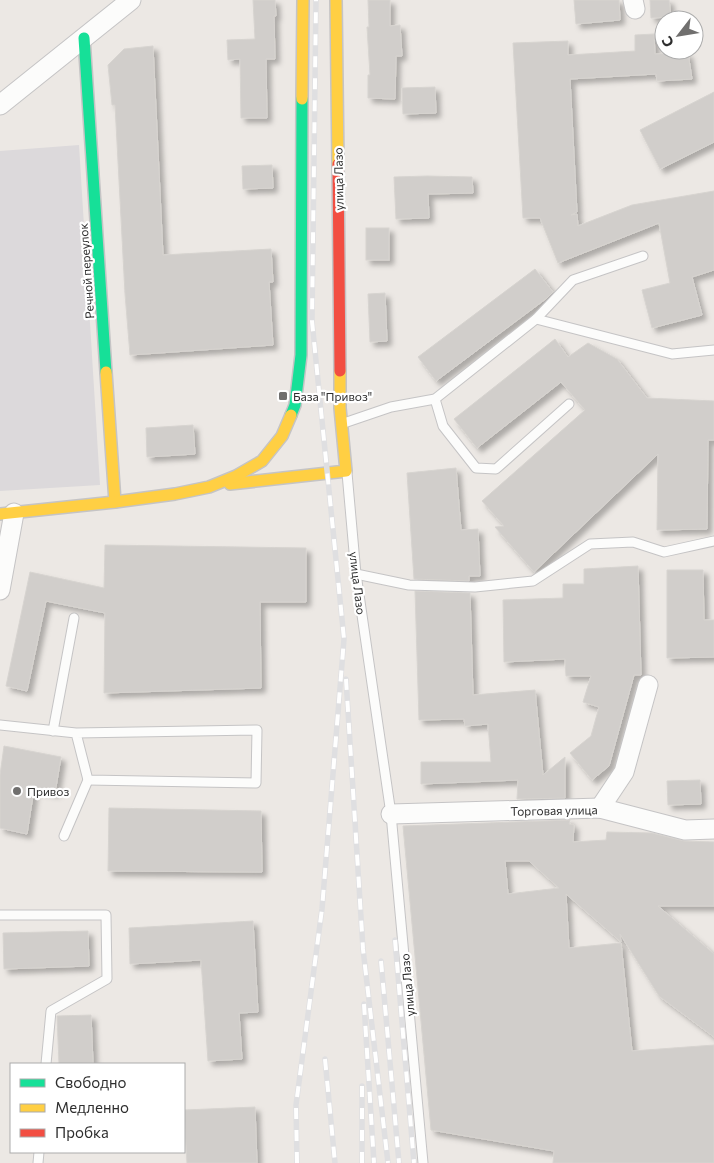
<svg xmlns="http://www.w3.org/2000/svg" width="714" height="1163" viewBox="0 0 714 1163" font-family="Commissioner,sans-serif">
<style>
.industrial{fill:#dcd9db}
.building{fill:#d1cecb;stroke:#d7d4d0;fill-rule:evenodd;filter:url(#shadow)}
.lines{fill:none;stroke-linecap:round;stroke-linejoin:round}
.lane-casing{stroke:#c5c4c5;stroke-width:11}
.street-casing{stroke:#c5c4c5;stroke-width:21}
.fast-casing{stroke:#c5c4c5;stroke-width:14}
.slow-casing{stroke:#c5c4c5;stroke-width:14}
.jam-casing{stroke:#c5c4c5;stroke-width:14}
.lane{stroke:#fcfcfb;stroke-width:9}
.street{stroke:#fcfcfb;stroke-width:19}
.fast{stroke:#16e098;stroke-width:11}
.slow{stroke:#ffcf43;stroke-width:11}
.jam{stroke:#f24e42;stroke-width:11}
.rail-casing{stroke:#dfdfe1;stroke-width:5.5}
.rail{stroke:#fff;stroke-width:4;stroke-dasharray:11;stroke-linecap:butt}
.poi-dot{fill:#706f6e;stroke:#fff;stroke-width:2}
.labels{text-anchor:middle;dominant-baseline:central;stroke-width:4.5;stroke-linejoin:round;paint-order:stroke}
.street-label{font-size:12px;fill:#2e2e2e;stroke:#fff}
.poi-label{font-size:12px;fill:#2e2e2e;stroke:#fff;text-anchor:start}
</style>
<defs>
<filter id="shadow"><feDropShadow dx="4.5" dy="4.5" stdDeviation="2.5" flood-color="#0004"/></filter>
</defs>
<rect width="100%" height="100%" fill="#ece8e4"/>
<path class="industrial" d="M79 145 100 485 0 491V151Z"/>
<g class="building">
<path d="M253 0H275L276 16H274L275 59H266L267 118H241L240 59 228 60 227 40 255 39Z"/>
<path d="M368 0H390V26L400 25 402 56H396L395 99 368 98V75H370L367 27H369Z"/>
<path d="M574 0H619L620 20 576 24Z"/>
<path d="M650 0H669L671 17 651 18Z"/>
<path d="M654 34 655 54 688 53 692 79 657 81 656 74 570 79 577 212 571 215 577 214 578 226 632 205 714 191V270L692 277 702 315 652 328 642 290 670 283 659 223 558 263 540 218H523L513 43 568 41V55L635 51V35Z"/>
<path d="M153 46 163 255 271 249 273 282H269L273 345 130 355 125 294 115 105H112L108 65 124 49Z"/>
<path d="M435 87 436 113 403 114 402 88Z"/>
<path d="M714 92V142L660 169 640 130Z"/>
<path d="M272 165 273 188 243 189 242 166Z"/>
<path d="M427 176 472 177 473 193 428 194 429 218 396 219 394 177Z"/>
<rect x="366" y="228" width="23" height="32"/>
<path d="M535 269 553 292 547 298 436 381 418 357Z"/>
<path d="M385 293 387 341 370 342 368 294Z"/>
<path d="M555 339 568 357 588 343 617 359 647 398 714 401V440H708L707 529 657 530 658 454 534 572 495 527 504 526 482 501 585 410 561 382 477 448 454 419Z"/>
<path d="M193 425 195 454 147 457 146 428Z"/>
<path d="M456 468 461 530 478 529 480 576H469V581L414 579 407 473Z"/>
<path d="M105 545 306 548V602H260L261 688 104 693 105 613 46 601 27 691 6 686 30 572 104 588Z"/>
<path d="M638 566 641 675H634L609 766 592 780 570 753 591 736 599 707 583 702 591 676H566L565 659 504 662 503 600 563 598V584H584V569Z"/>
<path d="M667 570H703L704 620H714V657L667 658Z"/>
<path d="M415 591 470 593 473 695 535 690 543 775 565 757V798L517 799 518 780 421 784V762H491L488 724 465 726 464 719 419 720Z"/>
<path d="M4 746 61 757 55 793 34 789 27 834 0 828V775Z"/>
<path d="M700 780 701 804 668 805 667 781Z"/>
<path d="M109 808 261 811 262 872 108 871Z"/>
<path d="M570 820 569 824 574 825 573 842 606 840 607 832 652 833 684 841 714 842V906H658L714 954V1037L659 996 620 934 621 942 566 894 569 948 621 943 632 1051 714 1045V1163H553L554 1151 431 1130 403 826ZM505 861H529L559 888 508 894Z"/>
<path d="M253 921 258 1012 239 1013 242 1059 208 1061 201 960 130 964 129 928Z"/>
<path d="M88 931 89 966 4 969 3 933Z"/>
<path d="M91 1015 93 1063 59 1064 57 1016Z"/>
<path d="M255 1107 257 1163H187L184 1110Z"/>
</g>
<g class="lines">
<g class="lane-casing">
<g id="lane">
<path d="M536 319 672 354 714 350"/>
<path d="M435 399 443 426 476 468 496 469 569 404"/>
<path d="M344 423 391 407 435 399 536 319 573 280 643 256"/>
<path d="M347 473 356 574 391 814 423 1163"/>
<path d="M356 574 409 585 475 587 533 581 590 544 633 542 664 552 714 541"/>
<path d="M0 725 76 733 257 730 256 783 88 780 76 733"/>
<path d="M53 731 74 618"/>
<path d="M64 836 88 780"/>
<path d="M0 915H106L107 979 51 1011 46 1064"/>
<path d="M38 1163 39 1152"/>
</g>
</g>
<g class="street-casing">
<g id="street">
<path d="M633 0 635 9"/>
<path d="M0 105 131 0"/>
<path d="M0 590 14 513"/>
<path d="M600 808 624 772 648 685"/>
<path d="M391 814 600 808 685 830 714 829"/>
</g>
</g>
<g class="fast-casing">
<g id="fast">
<path d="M84 38 106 372"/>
<path d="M291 415 295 405 301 355 302 99"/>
</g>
</g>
<g class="slow-casing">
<g id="slow">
<path d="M336 0 338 164"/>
<path d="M302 99 303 0"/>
<path d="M106 372 115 502"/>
<path d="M230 484 346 471 340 408V371"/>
<path d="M0 514 115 502 175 494 209 487 236 476 262 461 282 436 291 415"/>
</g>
</g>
<g class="jam-casing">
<path id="jam" d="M338 164 340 371"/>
</g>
<use href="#lane" class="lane"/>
<use href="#street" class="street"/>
<use href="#fast" class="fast"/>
<use href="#slow" class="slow"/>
<use href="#jam" class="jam"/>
<g class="rail-casing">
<g id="rail">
<path d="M346 679 363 949 388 1163"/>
<path d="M395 940 414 1163"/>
<path d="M381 961 399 1163"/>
<path d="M364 1004 374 1163"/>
<path d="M325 1059 335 1163"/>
<path d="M297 1163 296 1105 322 909 344 639 312 321 316 0"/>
<path d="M362 1163V1086"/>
</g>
</g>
<use href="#rail" class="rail"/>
</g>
<g class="poi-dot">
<rect x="278" y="391" width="10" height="10" rx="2.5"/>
<circle cx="17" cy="791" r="5"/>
</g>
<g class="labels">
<g class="street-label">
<text transform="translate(338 179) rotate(-91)">улица Лазо</text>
<text transform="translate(86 271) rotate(-94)">Речной переулок</text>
<text transform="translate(358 583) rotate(83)">улица Лазо</text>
<text transform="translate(554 810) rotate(-1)">Торговая улица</text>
<text transform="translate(407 985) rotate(-95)">улица Лазо</text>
</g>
<g class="poi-label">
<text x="293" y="396">База "Привоз"</text>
<text x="27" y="791">Привоз</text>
</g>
</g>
<rect x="10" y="1063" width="175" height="90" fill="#ffffff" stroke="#ababab"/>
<rect x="20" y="1079" width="25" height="8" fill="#16e098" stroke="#ababab"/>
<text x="55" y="1088" font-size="15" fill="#2e2e2e">Свободно</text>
<rect x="20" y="1104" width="25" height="8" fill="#ffcf43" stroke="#ababab"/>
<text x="55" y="1113" font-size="15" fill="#2e2e2e">Медленно</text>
<rect x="20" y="1129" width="25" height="8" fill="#f24e42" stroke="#ababab"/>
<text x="55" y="1138" font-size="15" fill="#2e2e2e">Пробка</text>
<g transform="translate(679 35) rotate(239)"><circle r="24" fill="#ffffff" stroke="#ababab"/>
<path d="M0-4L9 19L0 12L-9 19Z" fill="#706f6e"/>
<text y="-8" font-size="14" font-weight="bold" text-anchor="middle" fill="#2e2e2e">С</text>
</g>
</svg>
